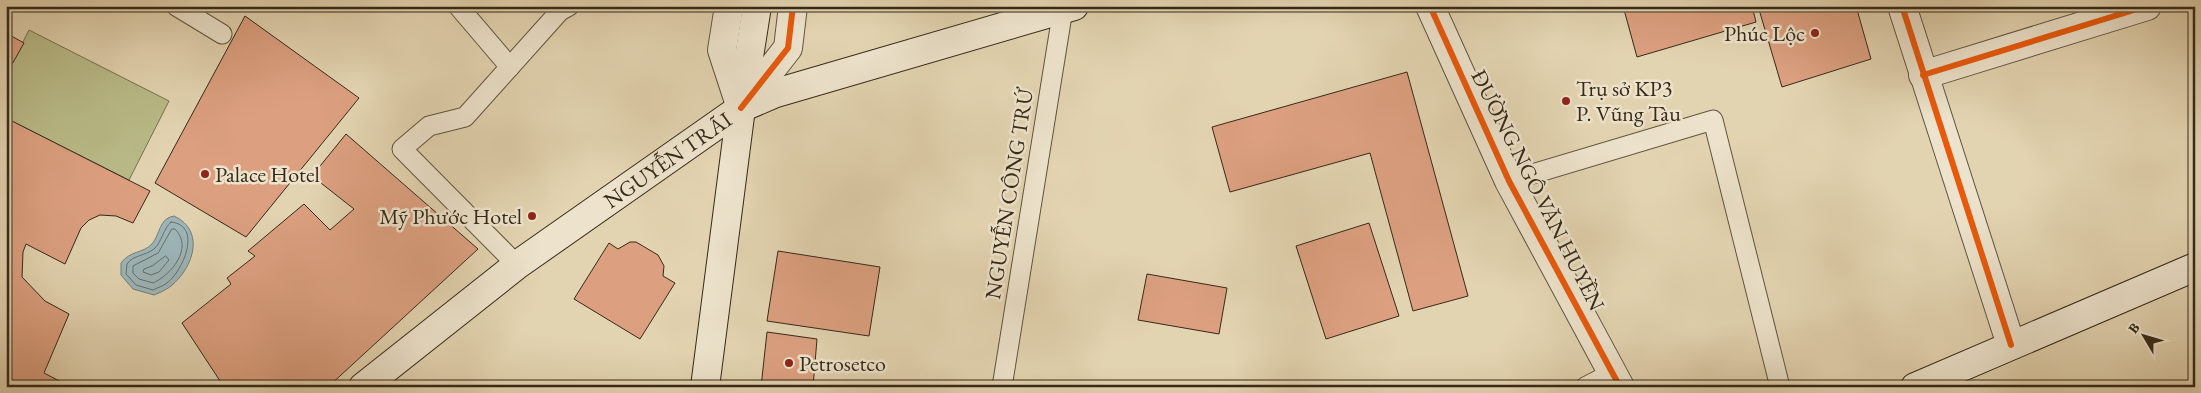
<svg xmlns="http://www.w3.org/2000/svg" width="2201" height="393" viewBox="0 0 2201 393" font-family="'EB Garamond',serif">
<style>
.green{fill:#b9bb88;stroke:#777250}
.water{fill:#9cb5b8;stroke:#737d78}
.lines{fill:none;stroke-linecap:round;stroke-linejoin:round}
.shore{stroke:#686f68;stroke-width:1}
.building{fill:#dca080;stroke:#352919}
.service-casing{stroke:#60543f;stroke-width:21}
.minor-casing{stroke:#60543f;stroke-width:30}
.secondary-casing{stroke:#352919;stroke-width:30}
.service{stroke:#ede3cc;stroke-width:19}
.minor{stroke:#ede3cc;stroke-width:28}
.secondary{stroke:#ede3cc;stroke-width:28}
.cycleway-casing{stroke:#ede3cc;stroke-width:9}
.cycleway{stroke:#e8590c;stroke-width:6}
.poi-dot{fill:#8f2418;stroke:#ede3cc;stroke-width:2}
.labels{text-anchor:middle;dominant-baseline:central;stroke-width:5;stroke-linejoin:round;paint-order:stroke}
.poi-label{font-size:22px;fill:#352919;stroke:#ede3cc;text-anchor:start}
.street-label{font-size:22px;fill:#352919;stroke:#ede3cc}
</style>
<rect width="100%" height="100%" fill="#e3d4b1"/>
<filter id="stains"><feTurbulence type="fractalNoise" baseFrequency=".004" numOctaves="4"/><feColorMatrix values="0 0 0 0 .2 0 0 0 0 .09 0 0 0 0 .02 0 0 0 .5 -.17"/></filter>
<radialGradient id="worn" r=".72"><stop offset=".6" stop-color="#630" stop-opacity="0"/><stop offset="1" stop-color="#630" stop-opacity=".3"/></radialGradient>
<path class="green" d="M29 30 169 101 129 180 6 118V75Z"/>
<path class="water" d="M174 216C206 231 193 268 171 286 166 290 159 293 154 295L133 289 121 275V263C131 250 142 254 152 244 160 235 159 218 174 216Z"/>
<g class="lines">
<g class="shore">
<path d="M171 222C203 225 183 271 167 283 163 286 157 288 153 290L136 285 126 274 127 264C133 255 145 256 154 249 162 242 163 229 171 222Z"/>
<path d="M172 229H175C194 248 171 275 153 283L139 279 133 273V266L158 253Z"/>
<path d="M166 256 169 260 159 272 151 275 143 272 144 269 152 266Z"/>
</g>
</g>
<g class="building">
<path d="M1623 6H1752L1756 22 1637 57Z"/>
<path d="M1758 6H1856L1871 59 1782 87Z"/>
<path d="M245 16 359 98 246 237 155 183Z"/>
<path d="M6 33 24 43 6 75Z"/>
<path d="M1407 72 1468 296 1413 311 1370 153 1230 192 1212 127Z"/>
<path d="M6 118 150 191 133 223 116 216 100 215 89 220 81 228 65 264 26 244 23 252 22 277 45 301 69 314 44 373 71 387H6Z"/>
<path d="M346 134 478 249 328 387H224L182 323 231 284 227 278 255 256 248 251 304 204 330 230 354 209 312 176Z"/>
<path d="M1369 223 1399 316 1326 339 1296 246Z"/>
<path d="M630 242H636L658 255 664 266 663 276 675 283 640 339 574 299 609 243 618 249Z"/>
<path d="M778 251 880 267 869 336 767 321Z"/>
<path d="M1147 274 1227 288 1219 334 1138 320Z"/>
<path d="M767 332 817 339 813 387H761Z"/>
</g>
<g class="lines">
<g class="service-casing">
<g id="service">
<path d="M176 6 222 34"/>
<path d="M458 6 510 67"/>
<path d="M1509 181 1713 120 1780 387"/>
<path d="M517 265 402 149 429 126 465 117 560 11 569 6"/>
<path d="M1002 387 1063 9"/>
<path d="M1585 387 1612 373"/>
</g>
</g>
<g class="minor-casing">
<g id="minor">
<path d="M729 6 722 50 741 108"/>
<path d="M1430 6 1509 181 1620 387"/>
<path d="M1902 6 2011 345"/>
<path d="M1923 75 2147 6"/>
<path d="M741 108 788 48 793 6"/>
</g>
</g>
<g class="secondary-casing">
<g id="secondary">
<path id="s1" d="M363 387 517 265 741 108 776 93 1074 6"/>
<path d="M705 387 741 108 757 6"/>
<path d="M1915 387 2195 267"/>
</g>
</g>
<use href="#service" class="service"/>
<use href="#minor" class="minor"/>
<use href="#secondary" class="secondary"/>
<g class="cycleway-casing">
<g id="cycleway">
<path d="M1430 6 1509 181 1620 387"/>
<path d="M1902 6 2011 345"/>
<path d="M1923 75 2147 6"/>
<path d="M741 108 788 48 793 6"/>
</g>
</g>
<use href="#cycleway" class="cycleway"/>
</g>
<g class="poi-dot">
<circle cx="1815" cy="33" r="5"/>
<circle cx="1566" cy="101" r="5"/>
<circle cx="205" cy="174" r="5"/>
<circle cx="532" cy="216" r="5"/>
<circle cx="789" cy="363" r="5"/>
</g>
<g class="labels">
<g class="poi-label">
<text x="1805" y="33" text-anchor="end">Phúc Lộc</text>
<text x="1576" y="88">Trụ sở KP3<tspan x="1576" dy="25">P. Vũng Tàu</tspan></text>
<text x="215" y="174">Palace Hotel</text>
<text x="522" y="216" text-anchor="end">Mỹ Phước Hotel</text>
<text x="799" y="363">Petrosetco</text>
</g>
<g class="street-label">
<text stroke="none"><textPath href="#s1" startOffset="380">NGUYỄN TRÃI</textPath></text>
<text transform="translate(1538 190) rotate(63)">ĐƯỜNG NGÔ VĂN HUYỀN</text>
<text transform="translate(1009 194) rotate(-81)">NGUYỄN CÔNG TRỨ</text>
</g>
</g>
<rect width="2201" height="393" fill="none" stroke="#e3d4b1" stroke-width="25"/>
<rect x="8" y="8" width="2186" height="378" fill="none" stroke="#352919" stroke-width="2.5"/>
<rect x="12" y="12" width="2176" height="368" fill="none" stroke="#352919"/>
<g transform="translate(2144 336) rotate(308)" stroke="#ede3cc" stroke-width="4" paint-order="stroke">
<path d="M0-4L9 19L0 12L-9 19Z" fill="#352919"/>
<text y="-8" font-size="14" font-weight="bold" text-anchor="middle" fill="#352919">B</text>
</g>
<rect width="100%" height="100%" filter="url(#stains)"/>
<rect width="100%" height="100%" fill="url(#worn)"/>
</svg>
